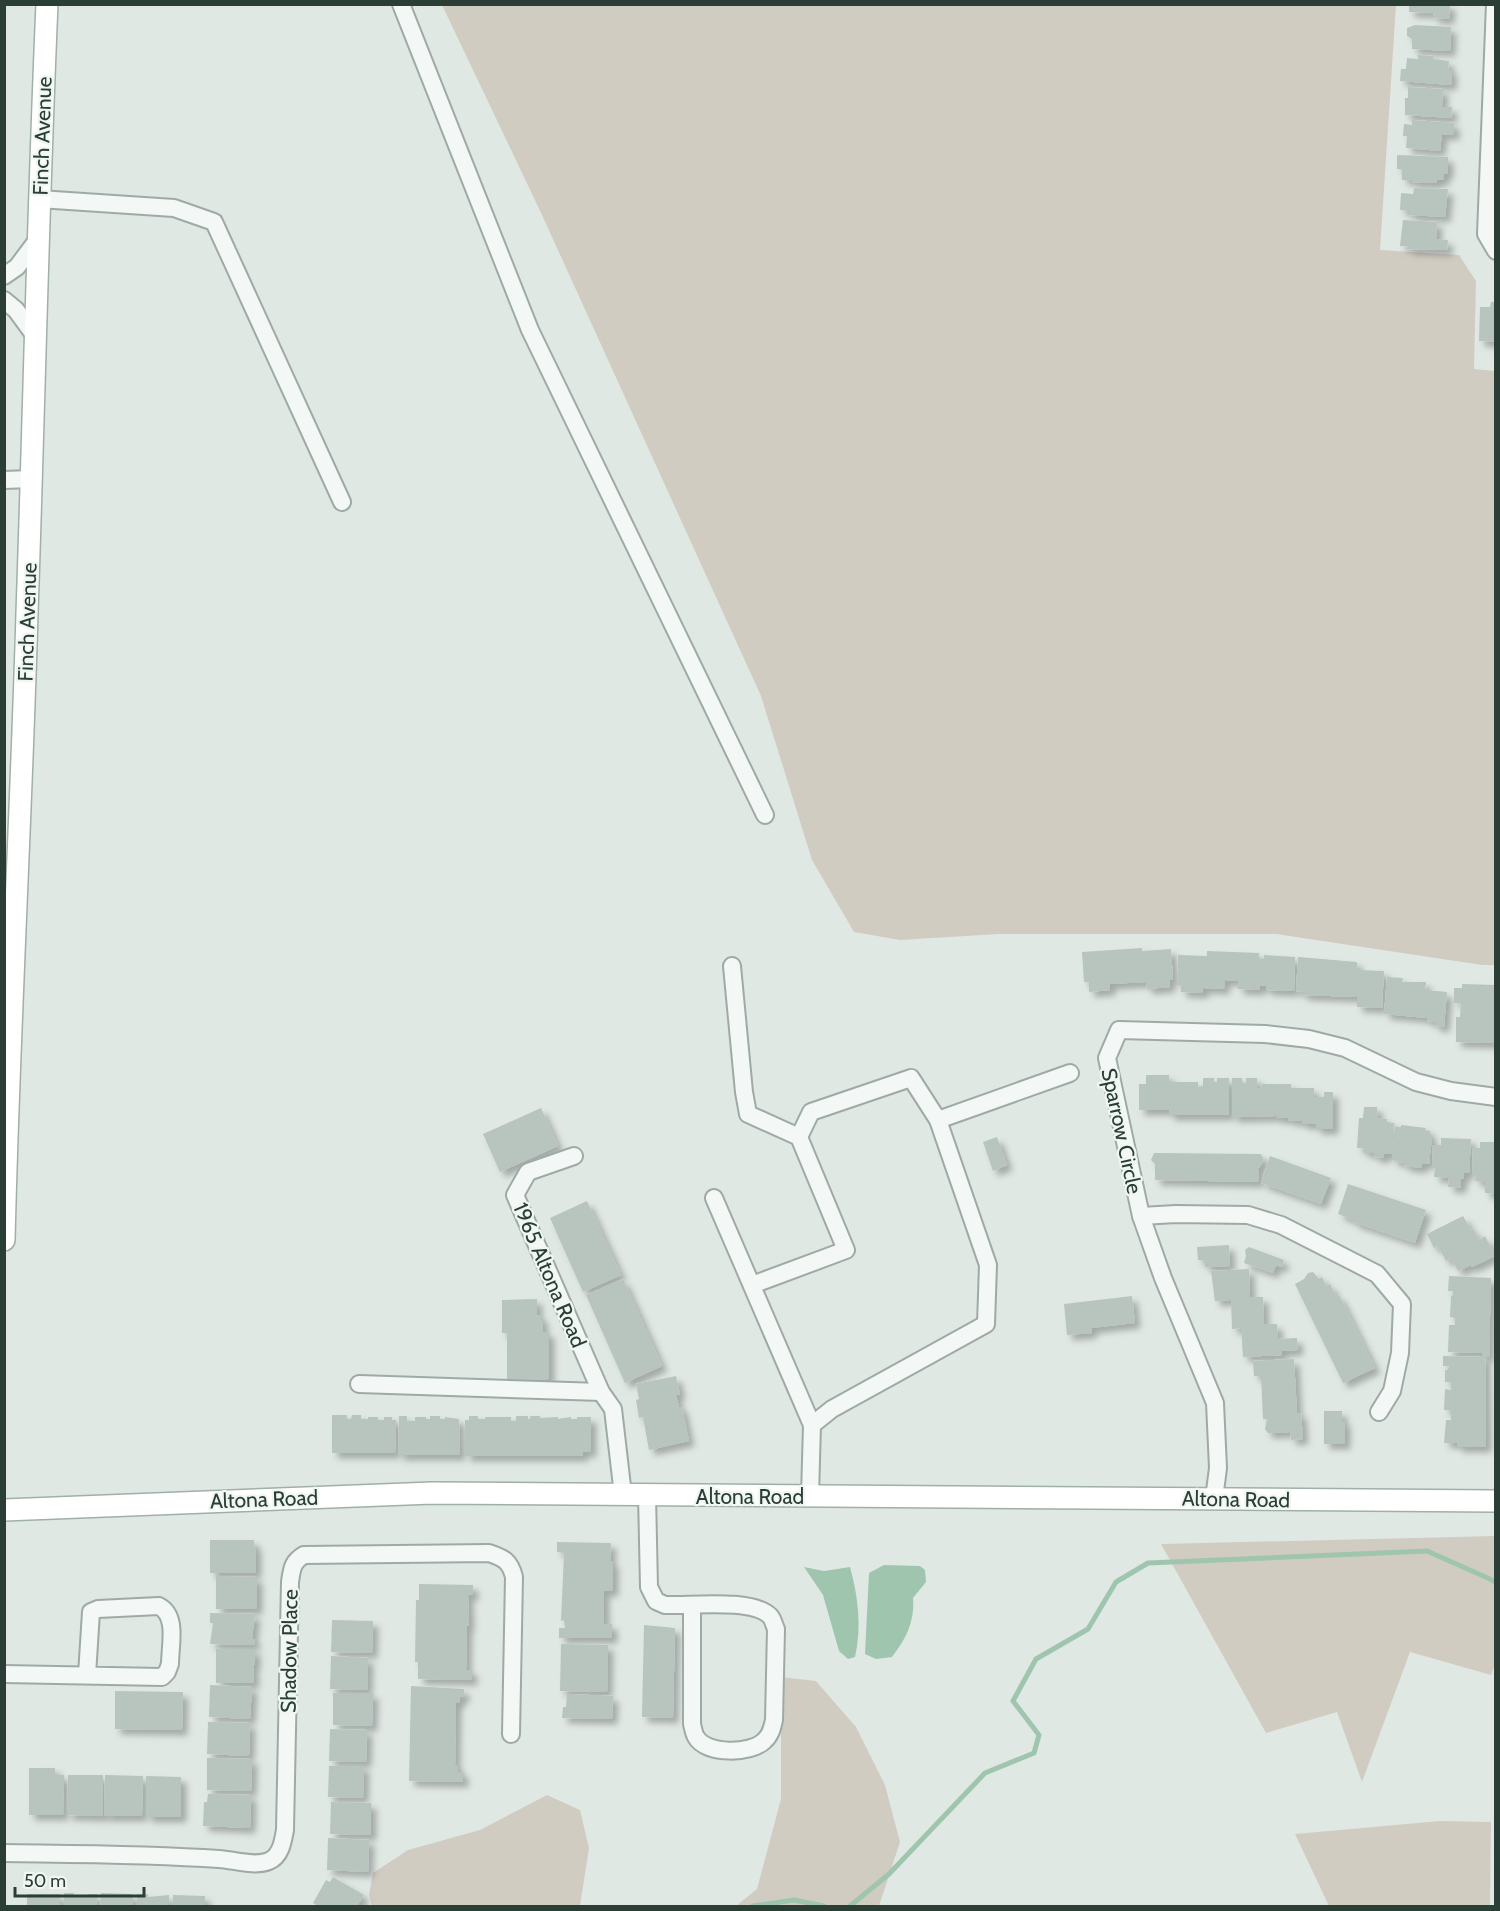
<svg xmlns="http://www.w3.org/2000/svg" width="1500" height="1911" viewBox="0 0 1500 1911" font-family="Cabin,sans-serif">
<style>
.green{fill:#d1ccc2}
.water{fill:#9fc5ae}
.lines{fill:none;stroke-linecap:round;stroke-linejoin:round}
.stream{stroke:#9fc5ae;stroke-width:5}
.building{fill:#b8c4be;filter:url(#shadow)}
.minor-casing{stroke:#9eaba5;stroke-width:20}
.major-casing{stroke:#9fb0a7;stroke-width:24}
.minor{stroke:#f3f7f5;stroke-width:16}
.major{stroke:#fff;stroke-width:21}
.labels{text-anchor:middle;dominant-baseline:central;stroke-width:4.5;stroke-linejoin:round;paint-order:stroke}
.street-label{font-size:21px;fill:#2a3e35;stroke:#f0f6f2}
</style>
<defs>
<filter id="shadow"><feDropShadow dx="5.5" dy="5.5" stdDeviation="3" flood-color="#0004"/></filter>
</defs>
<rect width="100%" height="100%" fill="#e0e8e4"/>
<g class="green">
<path d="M442 5H1396L1380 250 1459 255 1476 281 1474 369 1495 371V965H1482L1276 934H999L900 940 854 932 812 860 761 696 542 215Z"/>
<path d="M1495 1536 1496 1662 1491 1675 1410 1652 1362 1782 1337 1712 1266 1733 1161 1544Z"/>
<path d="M781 1677 816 1681 856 1727 885 1785 900 1842 879 1906H736L757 1889 781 1799Z"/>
<path d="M547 1795 580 1810 589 1848 580 1906H372L369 1894 373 1873 408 1850 480 1830Z"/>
<path d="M1440 1821 1491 1822 1490 1906H1329L1295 1834Z"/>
</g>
<g class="water">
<path d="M884 1565 920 1566 925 1570 926 1582 913 1598C915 1621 906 1639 892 1657L876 1659 865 1654 869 1573Z"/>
<path d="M804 1567 824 1571 850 1567C858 1596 862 1627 855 1657L848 1659 839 1651 823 1595Z"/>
</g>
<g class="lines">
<g class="stream">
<path d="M753 1906 794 1900 824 1906"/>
<path d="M850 1906 889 1874 985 1773 1034 1753 1039 1735 1013 1701 1036 1659 1088 1629 1116 1582 1148 1563 1427 1551 1490 1579 1496 1583"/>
</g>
</g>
<g class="building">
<path d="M1409 4H1450L1449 19 1433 18 1434 13 1409 12Z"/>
<path d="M1415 25 1451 27 1450 51 1412 49V39L1407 36V28Z"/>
<path d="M1418 55 1433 56V59L1449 61 1448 70H1452L1451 85 1400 81 1401 69H1406L1407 58 1418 59Z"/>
<path d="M1408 87 1443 89 1442 107H1452L1451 118 1405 115V98H1408Z"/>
<path d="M1412 120 1454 123V135L1442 134 1440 151 1406 148 1407 136H1403L1404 124 1412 125Z"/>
<path d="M1397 155 1448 157V174L1444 173V180H1437V183L1412 182V180H1402V169H1397Z"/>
<path d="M1414 188 1448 189 1445 217 1409 215V211L1400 210 1401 193 1413 194Z"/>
<path d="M1403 220 1437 222 1436 239 1448 240 1447 250 1407 249 1408 246H1400Z"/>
<path d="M1491 302H1496V342L1479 341 1480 307H1490Z"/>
<path d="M1142 948V951L1171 949 1173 980H1169L1170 987 1147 989 1146 982 1110 984V990L1089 992V982H1084L1082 952Z"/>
<path d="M1207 951 1259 953V959H1264V955L1295 957 1294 991 1266 990V986H1260V990L1238 989V981L1225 980 1224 989 1203 988V993L1181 992V985H1177L1178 955 1207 956Z"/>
<path d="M1298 957 1357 962V970L1384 971 1382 1008 1357 1007V997L1303 995V992L1296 991Z"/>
<path d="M1387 977 1403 978 1402 982H1426L1425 990 1447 992 1444 1027 1435 1026V1022L1427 1021V1018L1384 1014Z"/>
<path d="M1462 984 1496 985V1043L1456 1042V1017H1460L1461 1003H1454V988H1462Z"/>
<path d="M1146 1075H1169V1082H1198V1087L1203 1086V1078H1214V1082H1217V1078H1229V1115H1169V1110H1139V1084H1146Z"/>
<path d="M1232 1078H1242L1243 1083H1246V1078H1257V1088H1262V1084H1291V1088H1314V1097H1324V1092H1333V1129H1316V1124H1302V1121L1288 1120V1118H1276V1116L1232 1117Z"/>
<path d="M1364 1107H1377L1378 1118 1387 1119V1122L1394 1123 1392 1154H1384V1158L1374 1157V1153H1364V1148H1357L1359 1118H1363Z"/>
<path d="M541 1108 558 1146 500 1172 483 1134Z"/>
<path d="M1401 1125 1426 1128 1425 1130 1430 1131V1137H1432L1429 1164 1422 1163V1168L1404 1166 1405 1163 1392 1160 1395 1127H1401Z"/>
<path d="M997 1137 1007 1165 993 1171 983 1142Z"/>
<path d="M1441 1138 1471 1139 1469 1173H1464V1179L1461 1178V1188L1448 1187 1449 1178 1434 1177 1435 1168H1432L1433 1145H1441Z"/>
<path d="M1480 1142H1496V1194L1485 1193V1182L1475 1181 1476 1175H1472L1473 1148H1480Z"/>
<path d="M1154 1153 1261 1154 1264 1160 1259 1168V1182L1155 1180V1164L1151 1160Z"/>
<path d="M1270 1156 1331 1178 1321 1204 1261 1183Z"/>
<path d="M1348 1184 1426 1210 1415 1243 1353 1222 1354 1220 1338 1214Z"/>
<path d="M587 1201 621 1275 583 1292 550 1218Z"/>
<path d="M1463 1216 1471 1230 1473 1229 1479 1240 1485 1236 1495 1256 1472 1267 1471 1265 1458 1271 1451 1258 1446 1261 1438 1246 1434 1248 1427 1234Z"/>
<path d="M1229 1245 1230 1266 1205 1267 1204 1260H1198L1197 1247Z"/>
<path d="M1249 1247 1284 1260 1282 1267 1276 1265 1273 1273 1244 1263 1246 1256 1245 1250Z"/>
<path d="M1249 1269 1250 1297H1263L1264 1324H1277L1278 1339 1297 1338 1298 1350 1281 1351 1282 1355 1243 1357 1241 1328 1232 1329 1231 1300 1215 1301 1211 1271Z"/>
<path d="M1313 1272 1319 1279 1322 1277 1326 1286 1330 1284 1336 1297 1339 1295 1375 1368 1343 1383 1295 1284 1304 1279 1308 1273Z"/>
<path d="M1449 1276 1491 1278 1489 1357H1485L1486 1447H1457V1443H1444L1446 1420H1451V1410H1444L1445 1389 1451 1390V1382H1445V1370H1448L1449 1366H1443V1356L1482 1357V1353L1448 1352 1449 1325H1455V1318L1450 1317 1451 1295 1453 1296V1291H1448Z"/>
<path d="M623 1279 662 1366 625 1383 586 1295Z"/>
<path d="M1132 1296 1135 1323 1091 1328 1092 1333 1067 1335 1064 1304Z"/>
<path d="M537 1299V1315H541V1320H543V1332H549V1379L507 1380V1333H502V1300Z"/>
<path d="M1294 1359 1297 1413H1301L1303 1439 1291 1440 1290 1432 1268 1433 1265 1429 1267 1419H1263L1261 1376H1254L1253 1361Z"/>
<path d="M676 1376 680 1394 676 1395 679 1407H682L689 1441 649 1450 643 1417 639 1418 636 1400 639 1399 636 1384Z"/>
<path d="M1324 1411H1342V1421H1345V1444H1324Z"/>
<path d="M332 1415H347V1419H351L352 1415H361V1419H368V1417H378V1420H384V1417H392V1420H396L395 1453H332Z"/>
<path d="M399 1416H407V1421H415V1417H426V1419H430V1416H440V1419H445V1417L459 1419 460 1455H398Z"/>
<path d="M469 1416H478V1419H485V1417H511V1421H516V1416H528V1419H530V1416H540V1418L558 1417V1419L571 1417V1419H577V1417H591V1452L583 1451V1456H465V1420H469Z"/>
<path d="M210 1540H254V1547L256 1546V1573H210Z"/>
<path d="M557 1542 611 1543 610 1561H613V1591H604V1624H612V1638H559V1628H565L564 1620 561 1621 564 1553 557 1552Z"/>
<path d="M216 1576 257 1577V1609H216Z"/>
<path d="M419 1584 473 1585V1595H468L469 1626H467L466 1670H472V1680L418 1679V1662H415L416 1600H419Z"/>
<path d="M210 1613 255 1614 252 1639H255V1645L210 1644 213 1623H210Z"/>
<path d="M332 1620 373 1621 372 1653 331 1652Z"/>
<path d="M644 1625 675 1628 673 1718 642 1717Z"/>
<path d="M561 1644 608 1645 607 1692 560 1691Z"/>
<path d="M216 1649H255V1665H253L254 1683H216Z"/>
<path d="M331 1656 368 1658 367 1690 330 1689Z"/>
<path d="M210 1685 252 1687 250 1719 209 1717Z"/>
<path d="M411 1686 464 1689V1697H460L459 1703H456L455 1765H458V1772H463V1782L409 1781Z"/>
<path d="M115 1691 183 1692 182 1730 115 1729Z"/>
<path d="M333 1693H373L372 1726 333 1725Z"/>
<path d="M567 1694 613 1696 612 1719 562 1718 563 1707H566Z"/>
<path d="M208 1722 250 1723 249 1756 207 1754Z"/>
<path d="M330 1729 367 1730 366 1762 329 1761Z"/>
<path d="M207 1758 252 1759 251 1791 207 1790Z"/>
<path d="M329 1766H364L363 1798 328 1797Z"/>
<path d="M29 1768H55V1775H64L63 1815H29Z"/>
<path d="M68 1775H103V1816L67 1815Z"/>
<path d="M105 1775 143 1776 142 1816H104Z"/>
<path d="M146 1776 181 1777V1817H146Z"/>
<path d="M208 1794 251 1795 250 1828 203 1826 204 1802H207Z"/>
<path d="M331 1802 371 1803V1835L330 1834Z"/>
<path d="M328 1838 369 1840 368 1872 327 1870Z"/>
<path d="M333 1877 364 1895 357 1906H318L313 1903 326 1880 330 1882Z"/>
<path d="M64 1893H74V1896H88V1894H97V1906H64Z"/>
<path d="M101 1893 133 1894V1906H100Z"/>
<rect x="27" y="1894" width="33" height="12"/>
<path d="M137 1894H148V1897L169 1895V1906H137Z"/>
<path d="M173 1895 205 1896V1906H173Z"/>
</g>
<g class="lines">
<g class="minor-casing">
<g id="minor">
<path d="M401 4 530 330 765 815"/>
<path d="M1495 4 1486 234 1496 251"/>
<path d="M39 199 174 208 214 222 342 502"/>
<path d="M4 276 17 267 38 239"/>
<path d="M4 300 16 310 35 336"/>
<path d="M4 480 31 479"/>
<path d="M732 966 744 1092 748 1114 799 1137 846 1250 752 1285"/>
<path d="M938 1120 1070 1073"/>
<path d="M799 1137 811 1112 911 1078 938 1120 988 1265 986 1324 832 1409 812 1425"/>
<path d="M574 1156 528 1172 515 1195 601 1392 613 1409 623 1495"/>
<path d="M714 1198 812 1425 810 1496"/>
<path d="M1141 1216 1176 1214 1248 1215 1281 1225 1377 1274 1402 1304 1400 1353 1392 1391 1379 1412"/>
<path d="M359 1384 601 1392"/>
<path d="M647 1495 649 1587 656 1601 665 1605C690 1606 752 1598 770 1616 773 1619 774 1625 776 1629L774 1720C772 1728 771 1735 764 1741 751 1754 706 1755 696 1737 694 1734 693 1728 692 1724V1606"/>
<path d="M1214 1499 1218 1468 1215 1403 1163 1278 1141 1216 1107 1058 1119 1030 1265 1034 1309 1039 1345 1048 1416 1082 1451 1091 1496 1097"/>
<path d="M4 1674 162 1677 167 1672 170 1664C170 1645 178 1616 159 1606L98 1609 91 1612 87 1675"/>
<path d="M4 1853C76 1854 148 1854 219 1859 234 1860 255 1867 269 1861 281 1856 283 1841 285 1830L290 1582C292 1569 292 1562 304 1555L489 1553C504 1558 510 1561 514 1577L511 1734"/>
</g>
</g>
<g class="major-casing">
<g id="major">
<path d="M4 1240C9 1031 21 822 27 613 34 410 38 207 47 4"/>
<path d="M4 1510 432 1493 1496 1501"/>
</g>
</g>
<use href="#minor" class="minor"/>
<use href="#major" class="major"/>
</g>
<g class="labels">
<g class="street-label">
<text transform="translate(42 136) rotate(-88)">Finch Avenue</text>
<text transform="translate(27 622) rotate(-88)">Finch Avenue</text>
<text transform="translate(1122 1131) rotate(78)">Sparrow Circle</text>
<text transform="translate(550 1275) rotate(67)">1965 Altona Road</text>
<text x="750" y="1496">Altona Road</text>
<text transform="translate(264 1499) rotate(-2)">Altona Road</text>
<text transform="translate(1236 1499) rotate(1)">Altona Road</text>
<text transform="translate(289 1651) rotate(-89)">Shadow Place</text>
</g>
</g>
<rect width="1500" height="1911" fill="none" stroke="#2a3e35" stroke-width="12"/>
<path d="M15 1887v9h129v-9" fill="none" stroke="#2a3e35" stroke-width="3"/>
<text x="24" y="1887" font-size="18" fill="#2a3e35" stroke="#f0f6f2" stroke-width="4.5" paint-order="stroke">50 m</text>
</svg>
